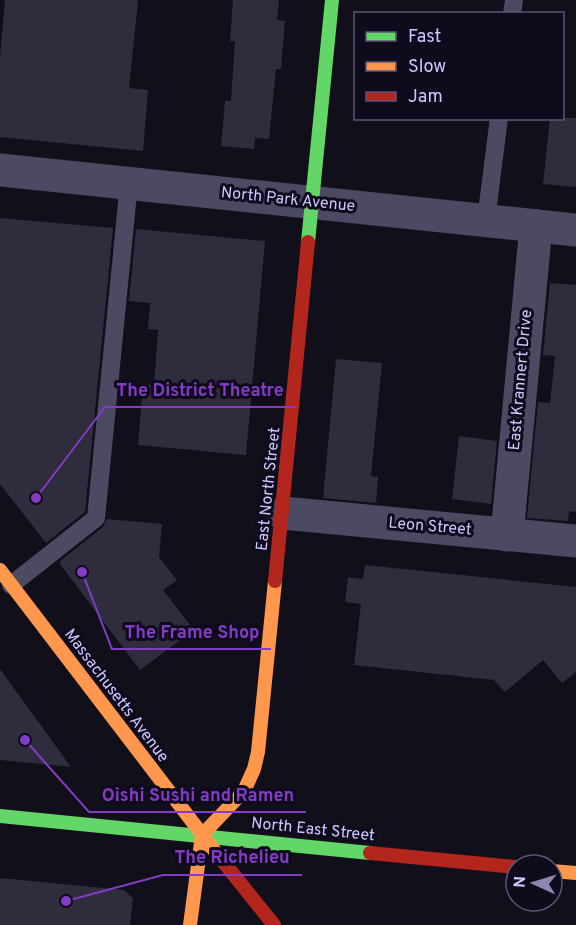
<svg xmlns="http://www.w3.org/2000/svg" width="576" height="925" viewBox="0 0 576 925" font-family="Overpass,sans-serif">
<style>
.building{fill:#2f2c3d}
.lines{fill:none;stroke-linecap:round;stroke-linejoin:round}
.lane{stroke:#4c4a62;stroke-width:18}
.street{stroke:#4c4a62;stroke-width:33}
.fast{stroke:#63d668;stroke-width:14}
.slow{stroke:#ff974d;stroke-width:14}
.jam{stroke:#b3261e;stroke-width:14}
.labels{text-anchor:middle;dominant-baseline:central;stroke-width:6;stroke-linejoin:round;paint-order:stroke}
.street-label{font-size:16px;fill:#cfc7ff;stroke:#0f0b1d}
.leader{fill:none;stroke:#833cc5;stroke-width:2}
.callout-dot{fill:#833cc5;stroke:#0f0b1d;stroke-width:2}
.callout-label{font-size:18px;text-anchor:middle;font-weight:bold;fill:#833cc5;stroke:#0f0b1d;stroke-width:6;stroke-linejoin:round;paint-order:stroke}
</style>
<rect width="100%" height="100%" fill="#110f19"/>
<g class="building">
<path d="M5 0H138L129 88 148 90 143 151 0 137V57Z"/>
<path d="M233 0H279L277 20 285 21 281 69H276L269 139 255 138 254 149 221 146 225 101H231L235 41H230Z"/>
<path d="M550 118H576V187L543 184Z"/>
<path d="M0 218 113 228 85 512 46 543 0 484Z"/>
<path d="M136 229 265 241 246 455 138 445 143 384 154 385 158 330 148 329 150 303 129 301Z"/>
<path d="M550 283 576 285V512L569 511 568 521 527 518 538 402 550 403 555 356 543 355Z"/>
<path d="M336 359 382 363 371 476 378 477 376 503 323 498Z"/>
<path d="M459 436 497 441 491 504 452 499Z"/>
<path d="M107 519 162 524 159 557 177 580 163 590 194 630 140 670 60 564V561L103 527Z"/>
<path d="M365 565 576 587V672L562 683 543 660 505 692 494 680 354 665 361 604 345 602 348 577 363 579Z"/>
<path d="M0 669 71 767 0 760Z"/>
<path d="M0 878 124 890 133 898 130 925H0Z"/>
</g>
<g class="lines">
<g class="lane">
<path d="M512 14 514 0"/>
<path d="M486 220 499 118"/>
<path d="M11 585 96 518 129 183"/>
</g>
<g class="street">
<path d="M0 170 576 230"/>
<path d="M283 513 576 541"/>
<path d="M507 535 536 226"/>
</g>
<g class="fast">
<path d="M308 242 332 0"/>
<path d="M0 816 370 853"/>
</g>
<g class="slow">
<path d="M0 570 217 854"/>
<path d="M552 871 576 873"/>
<path d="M190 925 202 835 244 791 254 769 258 752 275 581"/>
</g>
<g class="jam">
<path d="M275 581 308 242"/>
<path d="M370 853 516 867"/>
<path d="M217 854 274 925"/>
</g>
</g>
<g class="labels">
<g class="street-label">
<text transform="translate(288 200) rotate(6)">North Park Avenue</text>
<text transform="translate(521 380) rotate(-85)">East Krannert Drive</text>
<text transform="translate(269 489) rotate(-84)">East North Street</text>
<text transform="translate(430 527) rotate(5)">Leon Street</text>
<text transform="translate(116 696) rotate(53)">Massachusetts Avenue</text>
<text transform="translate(313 830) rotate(6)">North East Street</text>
</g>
</g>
<path class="leader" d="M36 498L105 407H296M82 572L112 649H271M25 740L89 812H306M66 901L163 875H302"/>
<g class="callout-dot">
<circle cx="36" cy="498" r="6"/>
<circle cx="82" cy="572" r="6"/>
<circle cx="25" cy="740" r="6"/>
<circle cx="66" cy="901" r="6"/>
</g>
<g class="callout-label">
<text x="200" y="396">The District Theatre</text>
<text x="192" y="638">The Frame Shop</text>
<text x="198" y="801">Oishi Sushi and Ramen</text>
<text x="232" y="863">The Richelieu</text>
</g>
<rect x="354" y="12" width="210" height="108" fill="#0f0b1d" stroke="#5c5677" stroke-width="1.5"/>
<rect x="366" y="32" width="30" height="9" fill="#63d668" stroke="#5c5677" stroke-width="1.5"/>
<text x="408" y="42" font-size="18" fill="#cfc7ff">Fast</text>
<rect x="366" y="62" width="30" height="9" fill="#ff974d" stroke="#5c5677" stroke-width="1.5"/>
<text x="408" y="72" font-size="18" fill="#cfc7ff">Slow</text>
<rect x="366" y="92" width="30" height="9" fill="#b3261e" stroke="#5c5677" stroke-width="1.5"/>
<text x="408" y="102" font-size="18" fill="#cfc7ff">Jam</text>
<g transform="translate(534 883) rotate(274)"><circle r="28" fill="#0f0b1d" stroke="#5c5677" stroke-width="1.5"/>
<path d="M0-4.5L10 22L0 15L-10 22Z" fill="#8c87ae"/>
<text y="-9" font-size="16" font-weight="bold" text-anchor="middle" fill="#cfc7ff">N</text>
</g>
</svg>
